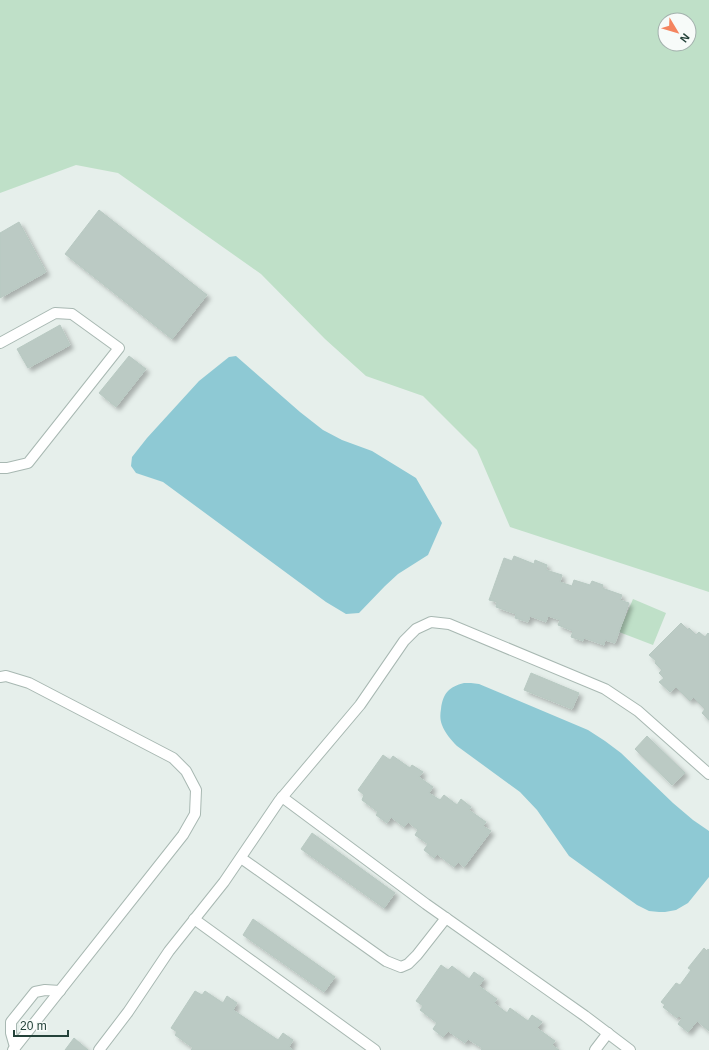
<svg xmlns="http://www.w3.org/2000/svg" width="709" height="1050" viewBox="0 0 709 1050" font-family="Helvetica,sans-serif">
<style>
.green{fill:#bfe0c8;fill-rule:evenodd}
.water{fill:#8ec9d4}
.building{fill:#bbcac4;stroke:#b8c9c2;filter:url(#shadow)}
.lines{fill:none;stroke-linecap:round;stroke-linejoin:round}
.lane-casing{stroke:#a8b8b2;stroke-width:12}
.lane{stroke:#fff;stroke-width:10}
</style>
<defs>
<filter id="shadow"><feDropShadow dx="3.5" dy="3.5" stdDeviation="2" flood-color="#0004"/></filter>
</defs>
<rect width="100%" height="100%" fill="#e6efeb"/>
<g class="green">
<path d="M0 0H709V592L510 527 477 450 423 396 366 376 325 339 261 274 118 173 76 165 0 193ZM665 20H689V44H665Z"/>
<path d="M633 599 666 613 653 645 619 632Z"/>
</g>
<g class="water">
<path d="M236 356 300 412 323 430 342 440 372 451 416 478 442 523 428 555 398 574 385 586 359 613 346 614 326 602 163 482 136 473 131 466 132 457 147 438 199 381 229 357Z"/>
<path d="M464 683H471L479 684 588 730 605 741 621 753 673 803 693 820 709 831V877L688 903 676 910 665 912H659L649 911 637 905 569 856 537 810 520 792 457 746C451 740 445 733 442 725 440 720 440 715 441 709 443 693 449 687 464 683Z"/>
</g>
<g class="building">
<path d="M99 210 207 295 172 339 65 254Z"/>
<path d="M19 222 46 272 0 298V233Z"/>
<path d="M60 325 70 345 28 368 17 349Z"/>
<path d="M129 356 146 369 116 407 99 393Z"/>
<path d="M514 556 534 564 535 560 547 565 546 570 562 575 560 582 572 586 574 580 590 585 592 581 603 585 602 588 622 595 620 600 629 603 615 643 605 640 604 645 584 638 583 641 571 637 573 631 558 625 560 620 548 616 546 622 530 616 528 622 515 618 516 614 496 607 497 602 489 600 504 558 512 561Z"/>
<path d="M681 623 688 630 689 628 696 635 699 632 705 637 708 633 709 634V720L702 713 705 709 693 697 690 701 676 687 670 692 659 682 664 678 659 673 662 670 655 663 656 661 649 655Z"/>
<path d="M531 673 579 693 572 709 524 690Z"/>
<path d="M647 736 685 773 672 785 635 749Z"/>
<path d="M383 755 390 760 393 756 410 768 412 765 423 772 419 777 433 787 429 793 440 800 444 795 457 805 461 799 471 807 469 810 486 822 483 826 491 831 464 867 458 862 454 867 437 854 434 858 424 850 428 844 415 835 418 830 408 822 404 827 391 817 387 823 376 815 378 812 362 800 364 795 358 790Z"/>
<path d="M312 833 395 893 384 908 301 849Z"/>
<path d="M253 919 335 977 324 992 243 935Z"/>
<path d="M704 948 707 951 708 949 709 950V1031L697 1021 688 1032 678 1024 682 1018 679 1016 677 1018 663 1007 665 1005 661 1002 676 983 680 985 691 970 688 968Z"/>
<path d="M441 965 448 970 452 966 469 979 474 972 484 979 479 986 497 999 494 1003 507 1013 510 1008 528 1021 532 1015 542 1022 537 1028 555 1041 552 1045 559 1050H481L482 1048 468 1039 465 1043 448 1031 443 1037 433 1029 437 1023 420 1010 423 1006 416 1001Z"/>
<path d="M195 991 202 995 205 991 223 1003 227 996 237 1003 233 1010 278 1040 283 1033 293 1040 289 1047 293 1050H191L193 1048 175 1035 177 1032 171 1028Z"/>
<path d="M74 1038 88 1050H65Z"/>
</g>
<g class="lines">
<g class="lane-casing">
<g id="lane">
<path d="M0 343 55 313 72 314 119 348 28 463 7 468H0"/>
<path d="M0 677 6 676 29 683 173 758 186 771 196 790 195 814 183 835 13 1050"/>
<path d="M282 797 426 904 585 1016 630 1050"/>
<path d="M241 858 386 961 401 967 408 964 417 955 446 918"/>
<path d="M194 919 375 1050"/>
<path d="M15 1047 11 1033V1022L35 992 45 990 60 991"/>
<path d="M99 1050 128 1012 169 951 224 882 279 801 360 705 404 641 416 629 431 622 449 624 605 689 638 711 709 774"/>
<path d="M595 1050 608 1033"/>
</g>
</g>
<use href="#lane" class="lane"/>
</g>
<g transform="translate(677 32) rotate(128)"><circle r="19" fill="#f7fbf9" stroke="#a3b1ad"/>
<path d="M0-3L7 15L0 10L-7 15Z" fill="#f4845f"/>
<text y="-6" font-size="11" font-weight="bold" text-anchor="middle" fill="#24423a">N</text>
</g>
<path d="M14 1030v6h54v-6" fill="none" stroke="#24423a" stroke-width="2"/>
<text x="20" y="1030" font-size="12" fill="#24423a" stroke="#f7fbf9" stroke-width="3" paint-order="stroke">20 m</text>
</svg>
